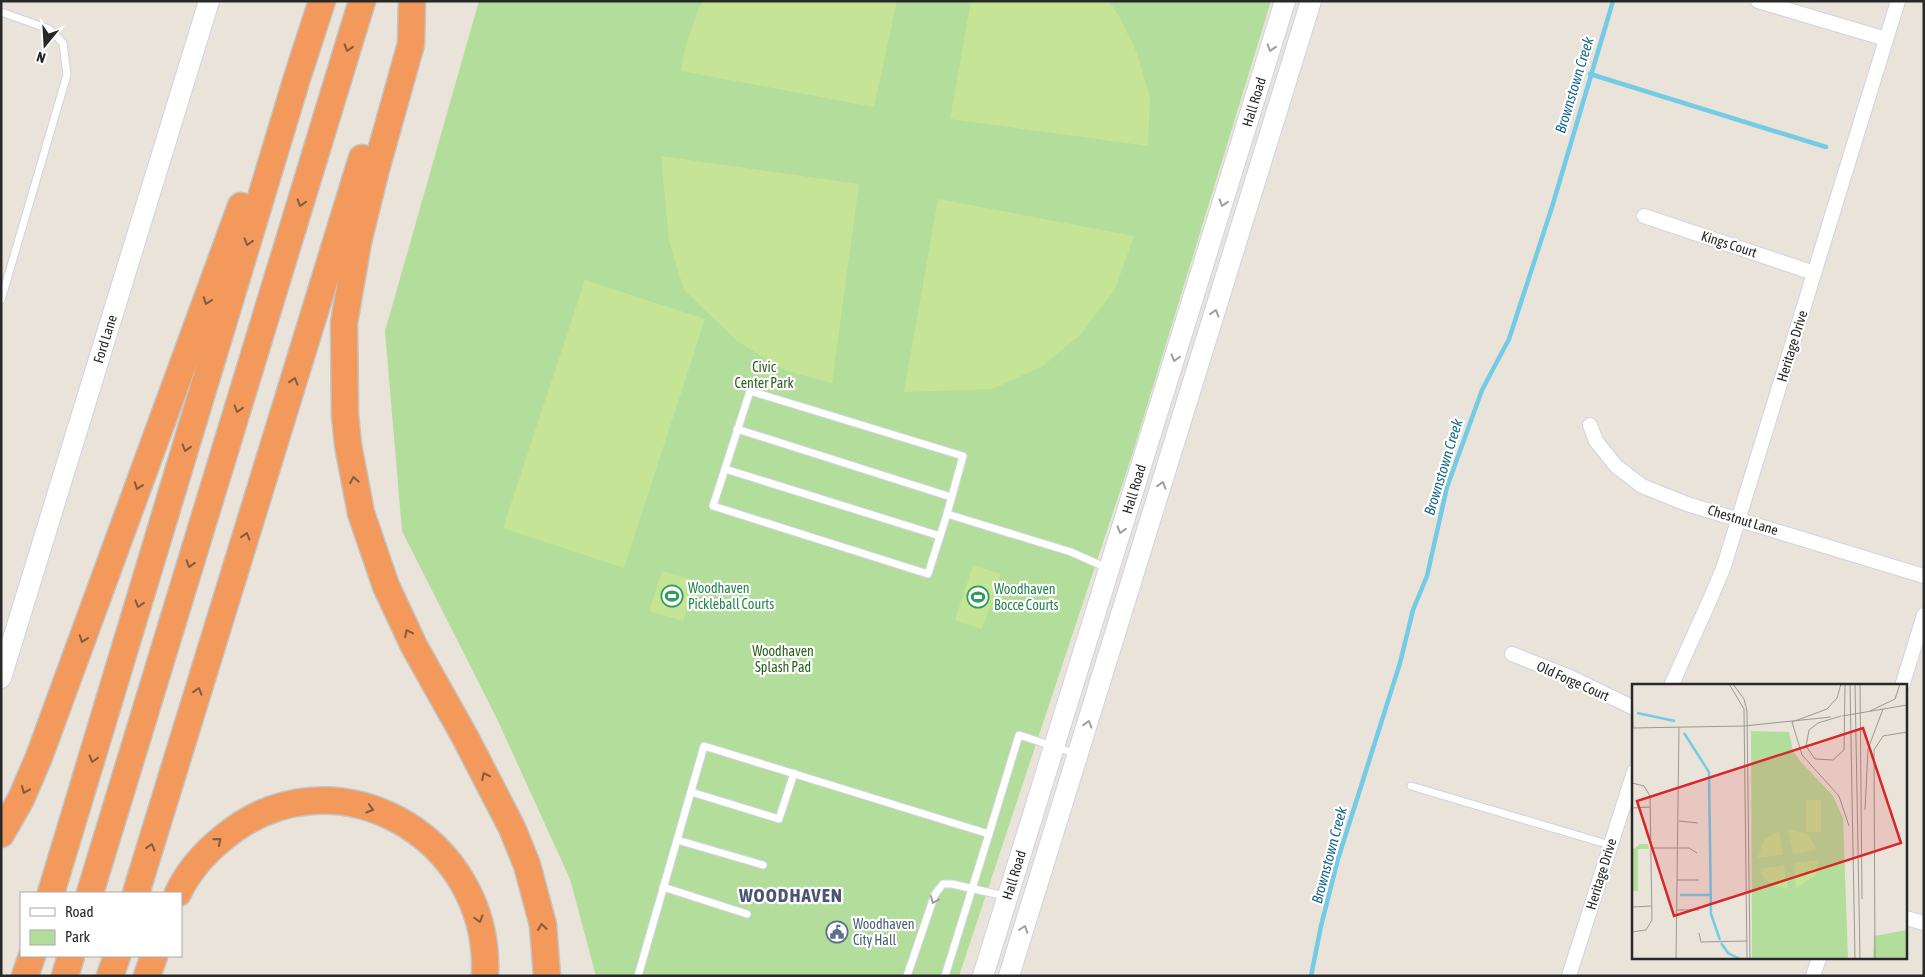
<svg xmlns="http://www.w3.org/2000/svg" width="1925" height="977" viewBox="0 0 1925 977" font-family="'Asap Condensed',sans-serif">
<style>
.green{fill:#b3dd9a}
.pitch{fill:#c5e496}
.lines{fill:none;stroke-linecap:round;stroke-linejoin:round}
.stream{stroke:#73cbe6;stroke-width:4.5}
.lane-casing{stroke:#d0d3e0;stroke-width:9}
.street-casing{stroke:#d0d3e0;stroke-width:16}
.secondary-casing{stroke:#d0d3e0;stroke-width:22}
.highway-casing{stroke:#c3c3c3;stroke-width:29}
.lane{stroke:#fff;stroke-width:7}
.street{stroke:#fff;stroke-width:14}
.secondary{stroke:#fff;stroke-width:20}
.highway{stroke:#f3995b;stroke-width:26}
.oneway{stroke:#835b3f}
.oneway2{stroke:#9e9e9e}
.labels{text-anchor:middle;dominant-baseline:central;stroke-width:4.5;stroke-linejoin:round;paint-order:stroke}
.street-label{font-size:14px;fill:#282828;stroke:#fff}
.park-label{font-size:14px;fill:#2d5f1e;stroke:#fff}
.leisure-label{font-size:14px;fill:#27864d;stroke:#fff;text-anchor:start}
.service-label{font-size:14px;fill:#4e5e75;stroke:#fff;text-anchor:start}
.water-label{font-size:15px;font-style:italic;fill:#15688e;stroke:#fff}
.district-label{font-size:19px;font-weight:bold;letter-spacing:1px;fill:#4c5475;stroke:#fff}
.inset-river{fill:none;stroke:#73cbe6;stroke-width:2.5}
.inset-road{fill:none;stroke:#9c9893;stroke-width:1}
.view{fill:#d62828;fill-opacity:0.15;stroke:#d62828;stroke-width:2.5}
.inset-edge{fill:none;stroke:#282828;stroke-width:2.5}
</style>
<rect width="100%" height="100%" fill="#eae3da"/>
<path class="green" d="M479 1H1271L1132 455 959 976H596L570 879 497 719 402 531 385 331Z"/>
<g class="pitch">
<path d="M704 1H897L874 107 681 71 685 48 699 7Z"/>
<path d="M971 1H1109L1119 16 1136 51 1150 97 1148 146 950 119Z"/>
<path d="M661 156 859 184 832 383 787 371 737 341 684 290 669 241Z"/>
<path d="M938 199 1134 236 1115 289 1081 334 1044 365 993 389 904 392Z"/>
<path d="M585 280 705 319 624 568 503 528Z"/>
<path d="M973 565 1001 574 982 629 955 620Z"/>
<path d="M662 571 695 581 683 621 649 611Z"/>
</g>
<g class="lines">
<g class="stream">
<path d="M1590 74 1826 147"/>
<path d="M1311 976 1321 926 1338 859 1400 663 1413 610 1427 576 1447 487 1482 390 1509 339 1552 207 1613 1"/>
</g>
<g class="lane-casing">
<g id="lane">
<path d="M1 12 49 29 63 43 67 75 1 300"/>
<path d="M737 429 951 497"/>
<path d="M725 469 940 536"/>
<path d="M947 514 963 456 750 391 713 506 928 574 947 514 1071 552 1107 568"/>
<path d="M1411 786 1610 845"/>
<path d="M691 792 779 819 794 773"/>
<path d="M989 834 1019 735 1077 754"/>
<path d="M677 840 763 865"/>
<path d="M663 887 747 914"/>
<path d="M638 976 704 746 989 834 945 976"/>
<path d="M907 976 935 894 943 884H952L1005 896"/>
</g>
</g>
<g class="street-casing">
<g id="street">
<path d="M1758 1 1886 39"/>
<path d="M1644 216 1814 273"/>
<path d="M1590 425 1596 441 1616 466 1642 486 1687 504 1924 576"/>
<path d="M1512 654 1570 677 1634 708"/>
<path d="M1671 686 1712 595 1724 566 1898 1"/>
<path d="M1902 686 1924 615"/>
<path d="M1906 918 1924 923"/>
<path d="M1569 976 1634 772"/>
<path d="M1813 976 1819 958"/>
</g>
</g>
<g class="secondary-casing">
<g id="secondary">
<path d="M1 678 209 1"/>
<path d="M983 976 1285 1"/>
<path d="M1009 976 1311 1"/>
</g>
</g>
<g class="highway-casing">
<g id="highway">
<path d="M412 1 411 44 376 169 358 242 344 323 345 415 348 445 361 513 386 586 414 646 465 737 512 828 527 865 543 925 547 976"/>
<path d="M1 834 21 799 39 757 241 206"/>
<path d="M51 893 297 78 322 1"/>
<path d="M90 893 362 1"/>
<path d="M136 893 362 158"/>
<path d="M178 893C189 870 203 854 223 838 332 746 492 835 485 976"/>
<path d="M25 976 32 956"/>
<path d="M65 976 71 956"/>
<path d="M110 976 117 956"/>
<path d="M147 976 154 956"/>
</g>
</g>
<use href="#lane" class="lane"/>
<use href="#street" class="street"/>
<use href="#secondary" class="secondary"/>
<use href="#highway" class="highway"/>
</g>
<defs><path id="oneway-chevron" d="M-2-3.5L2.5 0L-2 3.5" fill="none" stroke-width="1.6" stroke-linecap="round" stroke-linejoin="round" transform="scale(1.25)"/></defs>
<g class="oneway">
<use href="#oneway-chevron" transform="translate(348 48) rotate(107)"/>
<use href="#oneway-chevron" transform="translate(301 203) rotate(107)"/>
<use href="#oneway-chevron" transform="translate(248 242) rotate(107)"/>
<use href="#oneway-chevron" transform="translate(207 301) rotate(110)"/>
<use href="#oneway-chevron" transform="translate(294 381) rotate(-73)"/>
<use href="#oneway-chevron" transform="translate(238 409) rotate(107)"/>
<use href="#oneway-chevron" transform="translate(186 448) rotate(107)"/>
<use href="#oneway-chevron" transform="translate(354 480) rotate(-100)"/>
<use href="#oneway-chevron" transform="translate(138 486) rotate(110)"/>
<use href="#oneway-chevron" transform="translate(246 536) rotate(-73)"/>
<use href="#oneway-chevron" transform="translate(190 564) rotate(107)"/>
<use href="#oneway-chevron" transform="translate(139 604) rotate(107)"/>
<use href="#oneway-chevron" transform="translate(408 633) rotate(-116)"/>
<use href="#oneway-chevron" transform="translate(83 639) rotate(110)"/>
<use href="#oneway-chevron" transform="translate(198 691) rotate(-73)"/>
<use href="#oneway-chevron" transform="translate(93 759) rotate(107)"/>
<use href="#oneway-chevron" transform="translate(485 776) rotate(-117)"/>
<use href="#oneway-chevron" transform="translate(25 790) rotate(113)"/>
<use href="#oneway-chevron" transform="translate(370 809) rotate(17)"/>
<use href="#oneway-chevron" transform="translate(218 841) rotate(-40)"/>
<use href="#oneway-chevron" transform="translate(151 847) rotate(-73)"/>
<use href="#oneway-chevron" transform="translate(479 919) rotate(74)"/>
<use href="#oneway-chevron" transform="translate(542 927) rotate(-97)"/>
</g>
<g class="oneway2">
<use href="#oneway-chevron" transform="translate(1271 48) rotate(107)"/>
<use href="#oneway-chevron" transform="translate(1223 203) rotate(107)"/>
<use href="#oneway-chevron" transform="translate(1215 313) rotate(-73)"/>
<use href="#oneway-chevron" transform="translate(1175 358) rotate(107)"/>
<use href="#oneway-chevron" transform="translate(1162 485) rotate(-73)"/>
<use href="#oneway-chevron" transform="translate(1121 530) rotate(107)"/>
<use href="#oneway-chevron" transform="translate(1088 724) rotate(-73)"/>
<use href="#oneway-chevron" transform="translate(934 900) rotate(112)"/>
<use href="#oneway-chevron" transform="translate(1024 929) rotate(-72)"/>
</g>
<defs>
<g id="stadium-ring" transform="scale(1.125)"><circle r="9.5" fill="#fff" stroke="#2e9e5b" stroke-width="1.5"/><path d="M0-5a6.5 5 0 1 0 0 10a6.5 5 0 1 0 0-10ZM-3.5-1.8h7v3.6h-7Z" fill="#2e9e5b"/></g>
<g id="civic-ring" transform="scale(1.125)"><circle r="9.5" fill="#fff" stroke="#5c6f8a" stroke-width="1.5"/><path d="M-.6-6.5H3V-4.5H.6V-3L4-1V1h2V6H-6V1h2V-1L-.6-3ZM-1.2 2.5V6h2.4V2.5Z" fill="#5c6f8a"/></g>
</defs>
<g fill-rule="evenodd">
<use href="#stadium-ring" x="672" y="596"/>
<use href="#stadium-ring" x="978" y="597"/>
<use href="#civic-ring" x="837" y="932"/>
</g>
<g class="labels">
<g class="street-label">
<text transform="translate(1254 102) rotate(-73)">Hall Road</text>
<text transform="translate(1729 244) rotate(18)">Kings Court</text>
<text transform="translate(105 339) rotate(-73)">Ford Lane</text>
<text transform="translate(1792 346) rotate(-73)">Heritage Drive</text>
<text transform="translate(1134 489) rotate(-73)">Hall Road</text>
<text transform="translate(1743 520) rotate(17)">Chestnut Lane</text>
<text transform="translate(1573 681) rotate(24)">Old Forge Court</text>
<text transform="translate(1601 874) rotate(-73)">Heritage Drive</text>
<text transform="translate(1014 875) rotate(-73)">Hall Road</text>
</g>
<g class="park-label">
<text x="764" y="367">Civic<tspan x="764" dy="16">Center Park</tspan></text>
<text x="783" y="651">Woodhaven<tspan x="783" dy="16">Splash Pad</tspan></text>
</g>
<g class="leisure-label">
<text x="688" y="588">Woodhaven<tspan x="688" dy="16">Pickleball Courts</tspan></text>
<text x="994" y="589">Woodhaven<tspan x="994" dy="16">Bocce Courts</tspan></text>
</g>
<g class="service-label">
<text x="853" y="924">Woodhaven<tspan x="853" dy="16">City Hall</tspan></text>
</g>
<g class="water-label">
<text transform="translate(1574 85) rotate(-73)">Brownstown Creek</text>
<text transform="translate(1443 467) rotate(-73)">Brownstown Creek</text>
<text transform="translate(1329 855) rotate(-75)">Brownstown Creek</text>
</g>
<g class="district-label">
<text x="791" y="895">WOODHAVEN</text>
</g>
</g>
<g transform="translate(1632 684)">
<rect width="275" height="275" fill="#eae3da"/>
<path d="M119 47 157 48 161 67 168 77 201 112 211 134 216 275H120ZM8 160H16L17 165H6V207H0V166ZM275 246V275H241L242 252Z" fill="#b3dd9a"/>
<path d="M174 116H189V148H174ZM156 145 177 151 185 166 161 170ZM147 147 151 171 126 174 132 156ZM186 176 184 191 164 205 162 179ZM152 181 156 205 139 201 130 191 128 185Z" fill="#c5e496"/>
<path class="inset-river" d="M5 29 43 37M52 49 77 88 79 230 88 256M48 211H78M89 259 96 269 108 275"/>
<path class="inset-road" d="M0 0 1 44M97 0 112 25 115 275M101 0 112 15 115 27 118 275M209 0 205 14 195 25 160 38 170 71 207 112 217 142M218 0 223 275M223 0 228 275M228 0 230 215M238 27 263 15 268 0M209 32 186 39 177 46 174 62 183 75 201 76 212 66 213 0M210 32 275 21M0 44 112 42 199 33M0 99 12 102 18 112 20 236 14 246 0 248M0 124 18 123M233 126 236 65 251 25M47 137 66 139M19 164H57L65 169M45 196H67M0 223 20 222M45 226H67M67 249 69 258 115 257M44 275 47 43M243 275 242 66 251 52 275 48"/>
<path class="view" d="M231 44 269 159 42 232 5 117Z"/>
<rect width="275" height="275" class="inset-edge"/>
</g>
<rect width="1925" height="977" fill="none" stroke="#282828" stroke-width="5"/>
<rect x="20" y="892" width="162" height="65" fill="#ffffff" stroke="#a9a9a9"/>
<rect x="30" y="908" width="25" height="8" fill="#ffffff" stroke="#a9a9a9"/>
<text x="65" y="917" font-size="15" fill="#282828">Road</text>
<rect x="30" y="930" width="25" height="15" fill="#b3dd9a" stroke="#a9a9a9"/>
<text x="65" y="942" font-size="15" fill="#282828">Park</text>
<g transform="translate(45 45) rotate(198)" stroke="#ffffff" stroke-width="4" paint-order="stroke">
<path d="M0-4L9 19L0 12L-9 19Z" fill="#282828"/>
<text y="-8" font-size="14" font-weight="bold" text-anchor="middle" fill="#282828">N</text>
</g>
</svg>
